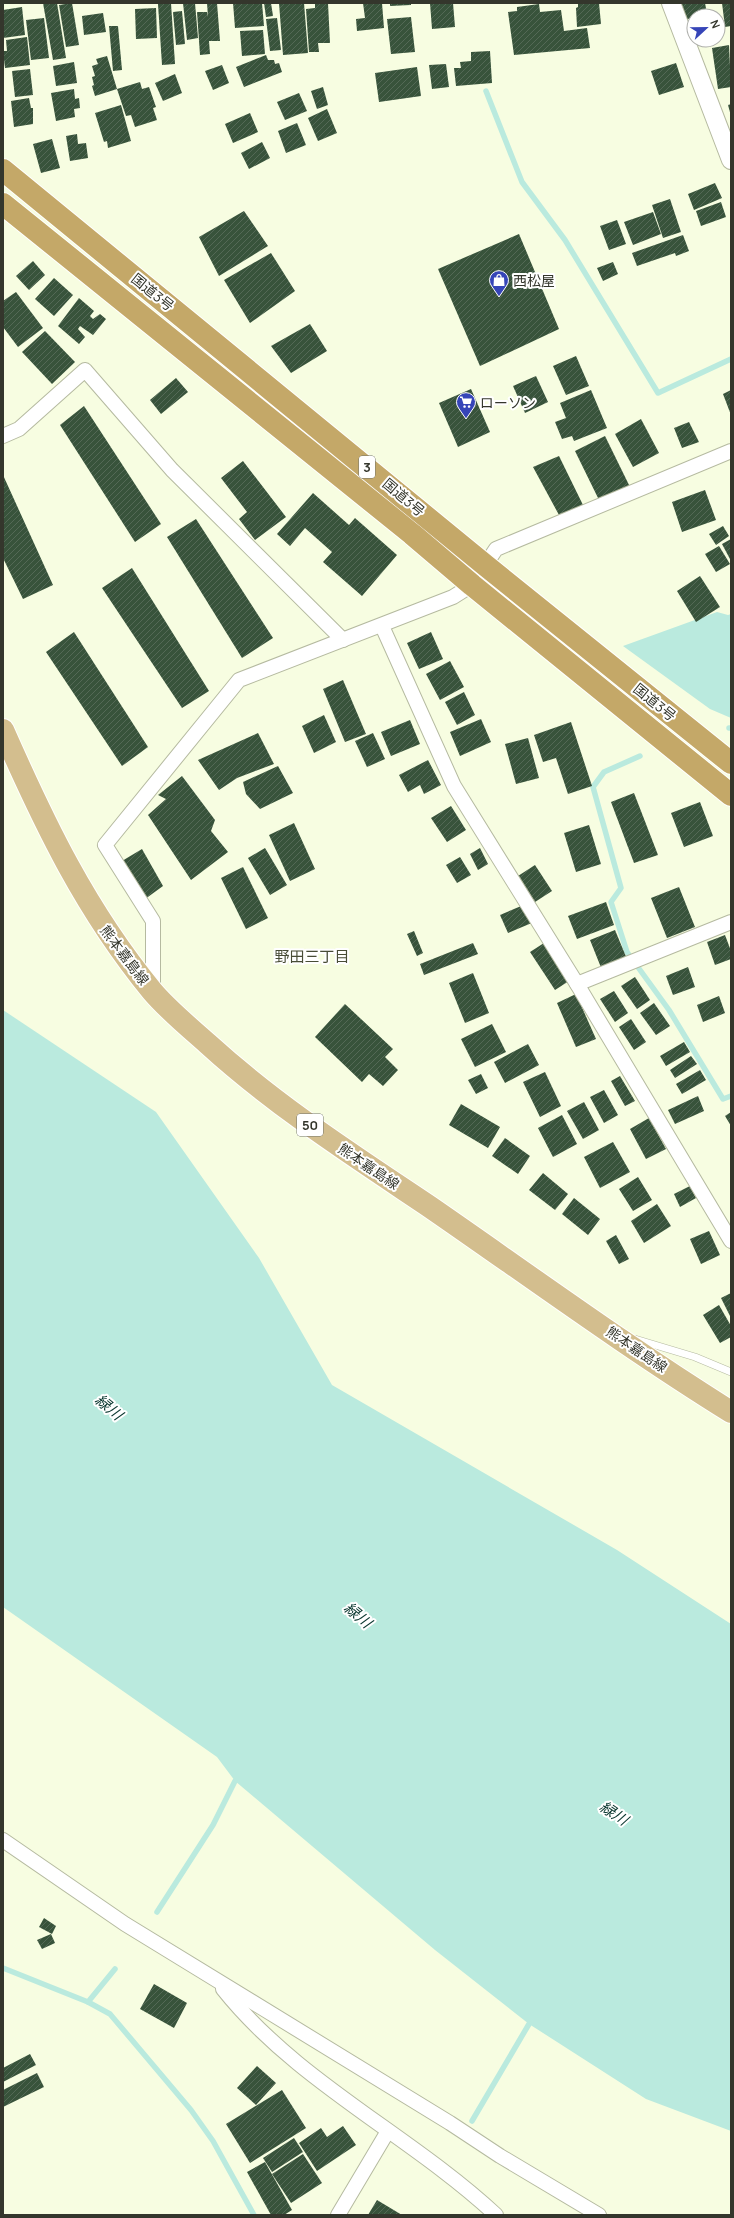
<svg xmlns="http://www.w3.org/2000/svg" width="734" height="2218" viewBox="0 0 734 2218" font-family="Manrope,'Noto Sans JP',sans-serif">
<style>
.water{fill:#baeade}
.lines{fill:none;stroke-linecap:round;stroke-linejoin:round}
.stream{stroke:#baeade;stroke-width:5.5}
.building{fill:url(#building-hatch)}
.service-casing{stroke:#b5baa0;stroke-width:8}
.minor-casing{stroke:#b5baa0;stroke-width:16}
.tertiary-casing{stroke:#b5baa0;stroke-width:20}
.primary-casing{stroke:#fff;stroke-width:24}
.trunk-casing{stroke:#fff;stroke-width:24}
.service{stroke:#fff;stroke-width:7}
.minor{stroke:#fff;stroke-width:14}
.tertiary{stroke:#fff;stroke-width:18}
.primary{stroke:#d3be8e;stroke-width:22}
.trunk{stroke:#c4a868;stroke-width:22}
.labels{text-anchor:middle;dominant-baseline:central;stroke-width:4;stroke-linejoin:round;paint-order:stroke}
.shield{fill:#fff;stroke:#71726b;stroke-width:1}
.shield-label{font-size:13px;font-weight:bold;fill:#34362c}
.poi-label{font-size:14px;fill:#34362c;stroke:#fff;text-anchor:start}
.street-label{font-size:14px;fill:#34362c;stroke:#fff}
.neighbourhood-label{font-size:15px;fill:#484c36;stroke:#fff}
.water-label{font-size:15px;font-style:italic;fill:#09362e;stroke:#fff}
</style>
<defs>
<pattern id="building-hatch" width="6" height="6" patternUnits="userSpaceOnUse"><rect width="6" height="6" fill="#38533b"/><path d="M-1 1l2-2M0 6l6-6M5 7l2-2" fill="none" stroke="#546956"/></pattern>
</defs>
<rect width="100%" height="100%" fill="#f7fde1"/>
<g class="water">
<path d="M717 612 728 615 731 614V718L710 709 623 646Z"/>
<path d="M3 1010 156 1112 259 1258 332 1385 617 1550 731 1624V2131L646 2099 529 2024 435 1950 235 1781 217 1757 3 1607Z"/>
</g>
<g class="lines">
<g class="stream">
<path d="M486 91 522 182 565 240 658 393 731 359"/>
<path d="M729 728H731"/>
<path d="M640 756 604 772 593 787 621 888 611 902 627 952 669 1010 723 1099 731 1096"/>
<path d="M157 1912 213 1825 235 1781"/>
<path d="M3 1968 88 2002 115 1969"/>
<path d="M88 2002 110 2014 191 2110 213 2141 254 2215"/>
<path d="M472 2121 529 2024"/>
</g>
</g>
<g class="building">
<path d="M43 3H57L66 58 53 60Z"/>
<path d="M72 3 79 45 66 47 59 5Z"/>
<path d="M160 3H171L175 64 162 65 158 4Z"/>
<path d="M183 3H195L198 38 187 40Z"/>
<path d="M207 3H217L220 41H209L210 54 200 55 197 12H207L208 17Z"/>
<path d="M233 3H262L264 26 235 28Z"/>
<path d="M264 3H271L273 16 266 17Z"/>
<path d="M279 3H304L308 53 283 55Z"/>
<path d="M315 3H328L330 43H318L319 52H309L306 9 315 8Z"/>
<path d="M363 3H382L384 28 357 31 356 19 365 18Z"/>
<path d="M390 3H411V5L390 6Z"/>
<path d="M430 3H453L455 27 432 29Z"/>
<path d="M578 3H599L601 24 577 27 576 8 578 7Z"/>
<path d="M681 3H705L707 14 684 20Z"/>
<path d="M722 3H731V26L725 27Z"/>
<path d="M539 4 540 12 561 10 564 31 587 28 590 48 514 55 508 12 517 11V7Z"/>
<path d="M22 7 25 35 3 38V10Z"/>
<path d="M156 8 157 38 136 39 135 9Z"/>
<path d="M182 11 185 44 176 45 173 12Z"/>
<path d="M103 13 106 32 84 35 82 16Z"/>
<path d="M411 17 415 52 391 54 387 19Z"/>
<path d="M44 18 49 58 31 60 26 20Z"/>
<path d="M277 18 281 50 270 51 266 19Z"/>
<path d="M109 26H118L122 70 113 71Z"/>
<path d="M263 30 265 54 242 56 240 31Z"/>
<path d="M27 37 30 65 5 68 3 51H7L6 40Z"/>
<path d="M729 45 731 87 718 89 712 48Z"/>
<path d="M490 51 492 83 456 86 454 68H461L460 62 471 61V52Z"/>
<path d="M266 55 268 60H274L275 64 279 63 282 72 244 87 236 67Z"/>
<path d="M107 56 117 89 95 96 92 86 94 85 92 77 95 76 92 66 98 64 96 59Z"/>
<path d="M74 62 77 83 56 86 53 66Z"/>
<path d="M676 63 684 87 659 95 651 71Z"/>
<path d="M446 64 449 87 432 89 429 65Z"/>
<path d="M222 65 229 83 213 90 205 71Z"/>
<path d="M417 67 421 96 379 102 375 73Z"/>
<path d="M30 69 33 95 15 97 12 71Z"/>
<path d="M175 74 182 93 163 101 155 83Z"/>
<path d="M140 82 142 89 149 87 156 107 153 108 157 120 135 127 131 115 126 116 117 89Z"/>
<path d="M323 87 328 105 317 109 311 91Z"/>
<path d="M74 89 75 99 79 98 80 108 74 109 75 117 56 121 51 93Z"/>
<path d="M299 93 307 111 285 120 277 102Z"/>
<path d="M29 98 31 108H33V124L14 127 11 101Z"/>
<path d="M731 104V116L728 105Z"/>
<path d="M121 105 131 141 108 148 107 141 104 142 95 113Z"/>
<path d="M327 109 337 133 318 141 308 118Z"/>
<path d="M250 113 258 132 233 143 225 124Z"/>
<path d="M297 123 306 145 286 153 278 131Z"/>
<path d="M77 134 78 144 86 143 88 158 70 161 66 136Z"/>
<path d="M52 139 60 168 41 173 33 144Z"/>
<path d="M262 142 270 158 249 169 241 153Z"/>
<path d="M715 183 722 198 694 210 688 194Z"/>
<path d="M670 199 681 232 663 238 652 205Z"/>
<path d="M721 202 726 217 701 226 696 211Z"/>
<path d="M244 211 268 246 219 276 199 237Z"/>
<path d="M653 212 661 234 633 245 624 222Z"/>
<path d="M617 220 626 244 609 250 600 226Z"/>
<path d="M519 234 559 329 480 366 438 269Z"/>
<path d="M683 235 689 251 676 256 675 253 637 266 632 253Z"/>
<path d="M271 253 295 291 250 323 224 280Z"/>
<path d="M33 261 45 275 29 290 16 276Z"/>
<path d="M613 262 618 274 603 281 597 268Z"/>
<path d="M54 278 73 295 54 316 35 299Z"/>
<path d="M16 292 43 328 18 347 3 327V301Z"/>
<path d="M79 298 94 311 90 316 93 319 100 314 106 319 93 335 80 326 78 329 85 337 79 344 58 326Z"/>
<path d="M310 324 327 351 291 373 271 346Z"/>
<path d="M45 331 75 362 52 384 22 352Z"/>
<path d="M576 356 589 386 566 395 553 366Z"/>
<path d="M536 376 548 402 525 413 513 386Z"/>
<path d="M176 378 188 392 161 414 150 400Z"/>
<path d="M471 389 490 432 458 447 439 403Z"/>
<path d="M591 390 607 428 574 441 572 436 562 439 555 422 566 418 560 403Z"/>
<path d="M731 390V415L723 394Z"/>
<path d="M84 406 161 524 135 542 60 425Z"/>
<path d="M641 419 659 453 633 467 615 434Z"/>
<path d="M689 422 699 442 682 448 674 428Z"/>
<path d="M605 436 630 487 600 502 575 451Z"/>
<path d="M559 456 583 505 559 515 533 467Z"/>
<path d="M243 461 286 517 255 540 239 519 247 512 221 478Z"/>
<path d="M3 475 53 585 23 599 3 558Z"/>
<path d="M705 490 716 520 682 532 672 502Z"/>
<path d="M313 493 349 525 355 518 397 555 362 596 323 562 332 552 305 528 290 546 277 534Z"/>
<path d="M196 519 273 638 242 658 167 537Z"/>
<path d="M723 526 729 536 716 545 709 534Z"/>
<path d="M731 539V561L722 544Z"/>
<path d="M719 546 730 564 716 572 705 554Z"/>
<path d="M132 568 209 691 182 708 102 588Z"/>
<path d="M700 576 720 607 696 622 677 591Z"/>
<path d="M74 632 148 747 122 766 46 652Z"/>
<path d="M431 632 443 659 419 669 407 643Z"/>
<path d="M450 661 464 687 440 700 426 674Z"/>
<path d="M343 680 366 734 345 742 323 689Z"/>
<path d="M464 692 475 715 457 725 445 702Z"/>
<path d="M324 715 336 742 314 753 302 726Z"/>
<path d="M481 719 491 742 460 756 450 732Z"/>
<path d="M410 720 420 744 391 756 381 732Z"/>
<path d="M571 722 592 786 568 794 556 758 543 762 534 735Z"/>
<path d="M258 733 274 764 237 778 219 790 198 760Z"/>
<path d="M373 733 385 759 367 767 355 741Z"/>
<path d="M528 738 539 778 516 784 505 744Z"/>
<path d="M428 760 441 785 424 794 420 785 408 792 399 775Z"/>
<path d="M278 766 293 793 260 809 246 794 243 782Z"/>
<path d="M182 776 215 820 211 831 228 852 191 880 148 815 166 799 158 795Z"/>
<path d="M634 793 658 855 634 863 611 802Z"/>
<path d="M700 802 713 836 684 847 671 813Z"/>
<path d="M451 806 466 830 447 842 431 818Z"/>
<path d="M294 823 315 869 290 881 269 835Z"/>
<path d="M589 825 601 864 576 872 564 833Z"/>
<path d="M265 848 287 885 270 895 248 858Z"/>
<path d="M480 848 488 864 478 870 470 854Z"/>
<path d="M142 849 163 886 141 902 117 864Z"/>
<path d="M460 857 471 875 457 883 446 865Z"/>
<path d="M535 865 552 891 535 902 518 876Z"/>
<path d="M243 867 268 918 246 929 221 878Z"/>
<path d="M679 887 695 927 667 938 651 898Z"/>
<path d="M606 902 614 925 577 939 568 916Z"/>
<path d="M526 904 534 922 508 933 500 915Z"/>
<path d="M615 930 627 959 602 970 590 940Z"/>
<path d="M414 931 423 953 417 956 407 934Z"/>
<path d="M725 935 731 951V959L715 965 707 942Z"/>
<path d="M473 943 478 954 424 975 420 964Z"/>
<path d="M544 943 569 981 555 990 530 952Z"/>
<path d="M688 967 695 987 673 995 666 976Z"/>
<path d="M473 973 489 1013 465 1023 449 983Z"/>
<path d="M635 977 650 1000 637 1009 621 986Z"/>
<path d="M614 991 628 1013 615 1022 600 999Z"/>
<path d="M576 994 596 1039 576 1047 557 1003Z"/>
<path d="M719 996 725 1013 703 1022 697 1005Z"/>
<path d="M654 1003 670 1026 656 1035 640 1013Z"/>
<path d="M345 1004 393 1049 385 1057 398 1070 383 1086 369 1074 362 1082 315 1037Z"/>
<path d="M631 1019 646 1042 634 1050 619 1027Z"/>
<path d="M492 1024 506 1052 475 1067 461 1039Z"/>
<path d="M684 1042 690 1052 666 1066 660 1056Z"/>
<path d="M528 1044 539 1065 505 1083 494 1062Z"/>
<path d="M691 1056 697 1064 675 1078 670 1070Z"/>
<path d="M700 1070 706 1080 682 1094 676 1084Z"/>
<path d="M545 1072 561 1106 540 1117 523 1082Z"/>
<path d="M481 1074 488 1088 476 1094 468 1080Z"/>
<path d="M620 1076 635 1101 625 1106 611 1081Z"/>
<path d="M604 1090 618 1115 604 1123 590 1097Z"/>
<path d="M698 1096 704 1111 675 1124 668 1110Z"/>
<path d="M584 1102 599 1130 583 1139 567 1111Z"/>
<path d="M461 1104 500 1127 488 1148 449 1125Z"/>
<path d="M731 1112V1126L725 1116Z"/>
<path d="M562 1115 577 1144 553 1157 538 1128Z"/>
<path d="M649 1118 666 1149 646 1159 630 1129Z"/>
<path d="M505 1138 530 1156 518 1174 492 1156Z"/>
<path d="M613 1142 630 1172 600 1188 584 1157Z"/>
<path d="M543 1173 568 1194 555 1210 529 1190Z"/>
<path d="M638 1177 652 1200 633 1211 619 1189Z"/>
<path d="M690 1186 696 1198 680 1207 674 1194Z"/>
<path d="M574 1198 600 1219 588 1235 562 1214Z"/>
<path d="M657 1204 671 1226 644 1243 631 1221Z"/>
<path d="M709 1231 720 1255 701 1264 690 1239Z"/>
<path d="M616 1235 629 1259 619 1264 606 1241Z"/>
<path d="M731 1293V1318L721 1298Z"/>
<path d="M719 1305 731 1326V1337L720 1343 703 1315Z"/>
<path d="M44 1918 56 1926 52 1934 39 1927Z"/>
<path d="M51 1934 55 1943 42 1949 37 1940Z"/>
<path d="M154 1984 187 2003 174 2028 140 2009Z"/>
<path d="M30 2054 36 2065 3 2082V2068Z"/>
<path d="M257 2066 276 2083 256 2105 237 2088Z"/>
<path d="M37 2073 44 2087 3 2107V2090Z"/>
<path d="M282 2090 306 2128 250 2163 226 2124Z"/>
<path d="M343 2126 356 2145 317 2171 299 2143 321 2128 327 2137Z"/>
<path d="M294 2138 303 2152 272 2172 263 2158Z"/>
<path d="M303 2154 322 2183 291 2203 272 2174Z"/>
<path d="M265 2162 292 2210 284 2215H271L247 2172Z"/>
<path d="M377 2200 402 2215H368Z"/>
</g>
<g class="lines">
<g class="service-casing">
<path id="service" d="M635 1339 695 1357 731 1372"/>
</g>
<g class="minor-casing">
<g id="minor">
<path d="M3 436 19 429 85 370 172 470 343 640"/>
<path d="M382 626 454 786 577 984 731 1241"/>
<path d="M577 984 731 922"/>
<path d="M153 992V921L105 845 239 680 453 597 472 585 496 549 731 451"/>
<path d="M3 1840 125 1924 450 2123 500 2156 599 2215"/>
<path d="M223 1989C297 2082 410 2135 496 2215"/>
<path d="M338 2215 388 2131"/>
</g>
</g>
<g class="tertiary-casing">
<path id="tertiary" d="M671 3 731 160"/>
</g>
<g class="primary-casing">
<path id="primary" d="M3 730C45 825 85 909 152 991 168 1010 189 1027 208 1044 276 1106 354 1156 430 1207 530 1276 628 1348 731 1412"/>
</g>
<g class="trunk-casing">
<g id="trunk">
<path d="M3 170 485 565 731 763"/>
<path d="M3 204 412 534 472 585 731 795"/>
</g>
</g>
<use href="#service" class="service"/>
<use href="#minor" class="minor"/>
<use href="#tertiary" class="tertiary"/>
<use href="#primary" class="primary"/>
<use href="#trunk" class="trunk"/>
</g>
<defs>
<g id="shop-pin" transform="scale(1)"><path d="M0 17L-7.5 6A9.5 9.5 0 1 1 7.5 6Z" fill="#3645b8" stroke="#fff"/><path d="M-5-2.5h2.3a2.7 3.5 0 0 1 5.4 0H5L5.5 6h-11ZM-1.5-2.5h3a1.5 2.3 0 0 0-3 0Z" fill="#fff"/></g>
<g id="supermarket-pin" transform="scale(1)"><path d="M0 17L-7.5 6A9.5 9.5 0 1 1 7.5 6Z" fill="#3645b8" stroke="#fff"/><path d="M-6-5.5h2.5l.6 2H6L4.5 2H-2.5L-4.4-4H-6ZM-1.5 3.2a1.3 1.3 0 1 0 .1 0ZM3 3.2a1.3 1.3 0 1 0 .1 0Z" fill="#fff"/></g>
</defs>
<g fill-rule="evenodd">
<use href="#shop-pin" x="499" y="280"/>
<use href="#supermarket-pin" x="466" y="402"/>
</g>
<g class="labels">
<g class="shield">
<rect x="359" y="456" width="16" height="22" rx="3"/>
<rect x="297" y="1114" width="26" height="22" rx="3"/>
</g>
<g class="shield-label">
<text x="367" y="467">3</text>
<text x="310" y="1125">50</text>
</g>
<g class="poi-label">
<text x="513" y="280">西松屋</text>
<text x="480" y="402">ローソン</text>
</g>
<g class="street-label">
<text transform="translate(153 292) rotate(39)">国道3号</text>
<text transform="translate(404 497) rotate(40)">国道3号</text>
<text transform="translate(655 702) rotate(39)">国道3号</text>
<text transform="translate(125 955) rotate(53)">熊本嘉島線</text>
<text transform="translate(369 1166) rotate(34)">熊本嘉島線</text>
<text transform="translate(637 1349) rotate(34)">熊本嘉島線</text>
</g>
<g class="neighbourhood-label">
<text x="312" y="956">野田三丁目</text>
</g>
<g class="water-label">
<text transform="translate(109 1407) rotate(40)">緑川</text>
<text transform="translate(358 1615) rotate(40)">緑川</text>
<text transform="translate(614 1813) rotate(34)">緑川</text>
</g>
</g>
<rect width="734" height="2218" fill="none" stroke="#34362c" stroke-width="8"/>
<g transform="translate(706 28) rotate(68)"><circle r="19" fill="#ffffff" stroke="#aeafab"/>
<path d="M0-3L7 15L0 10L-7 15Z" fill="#3645b8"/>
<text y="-6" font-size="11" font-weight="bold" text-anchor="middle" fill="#34362c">N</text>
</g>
</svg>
